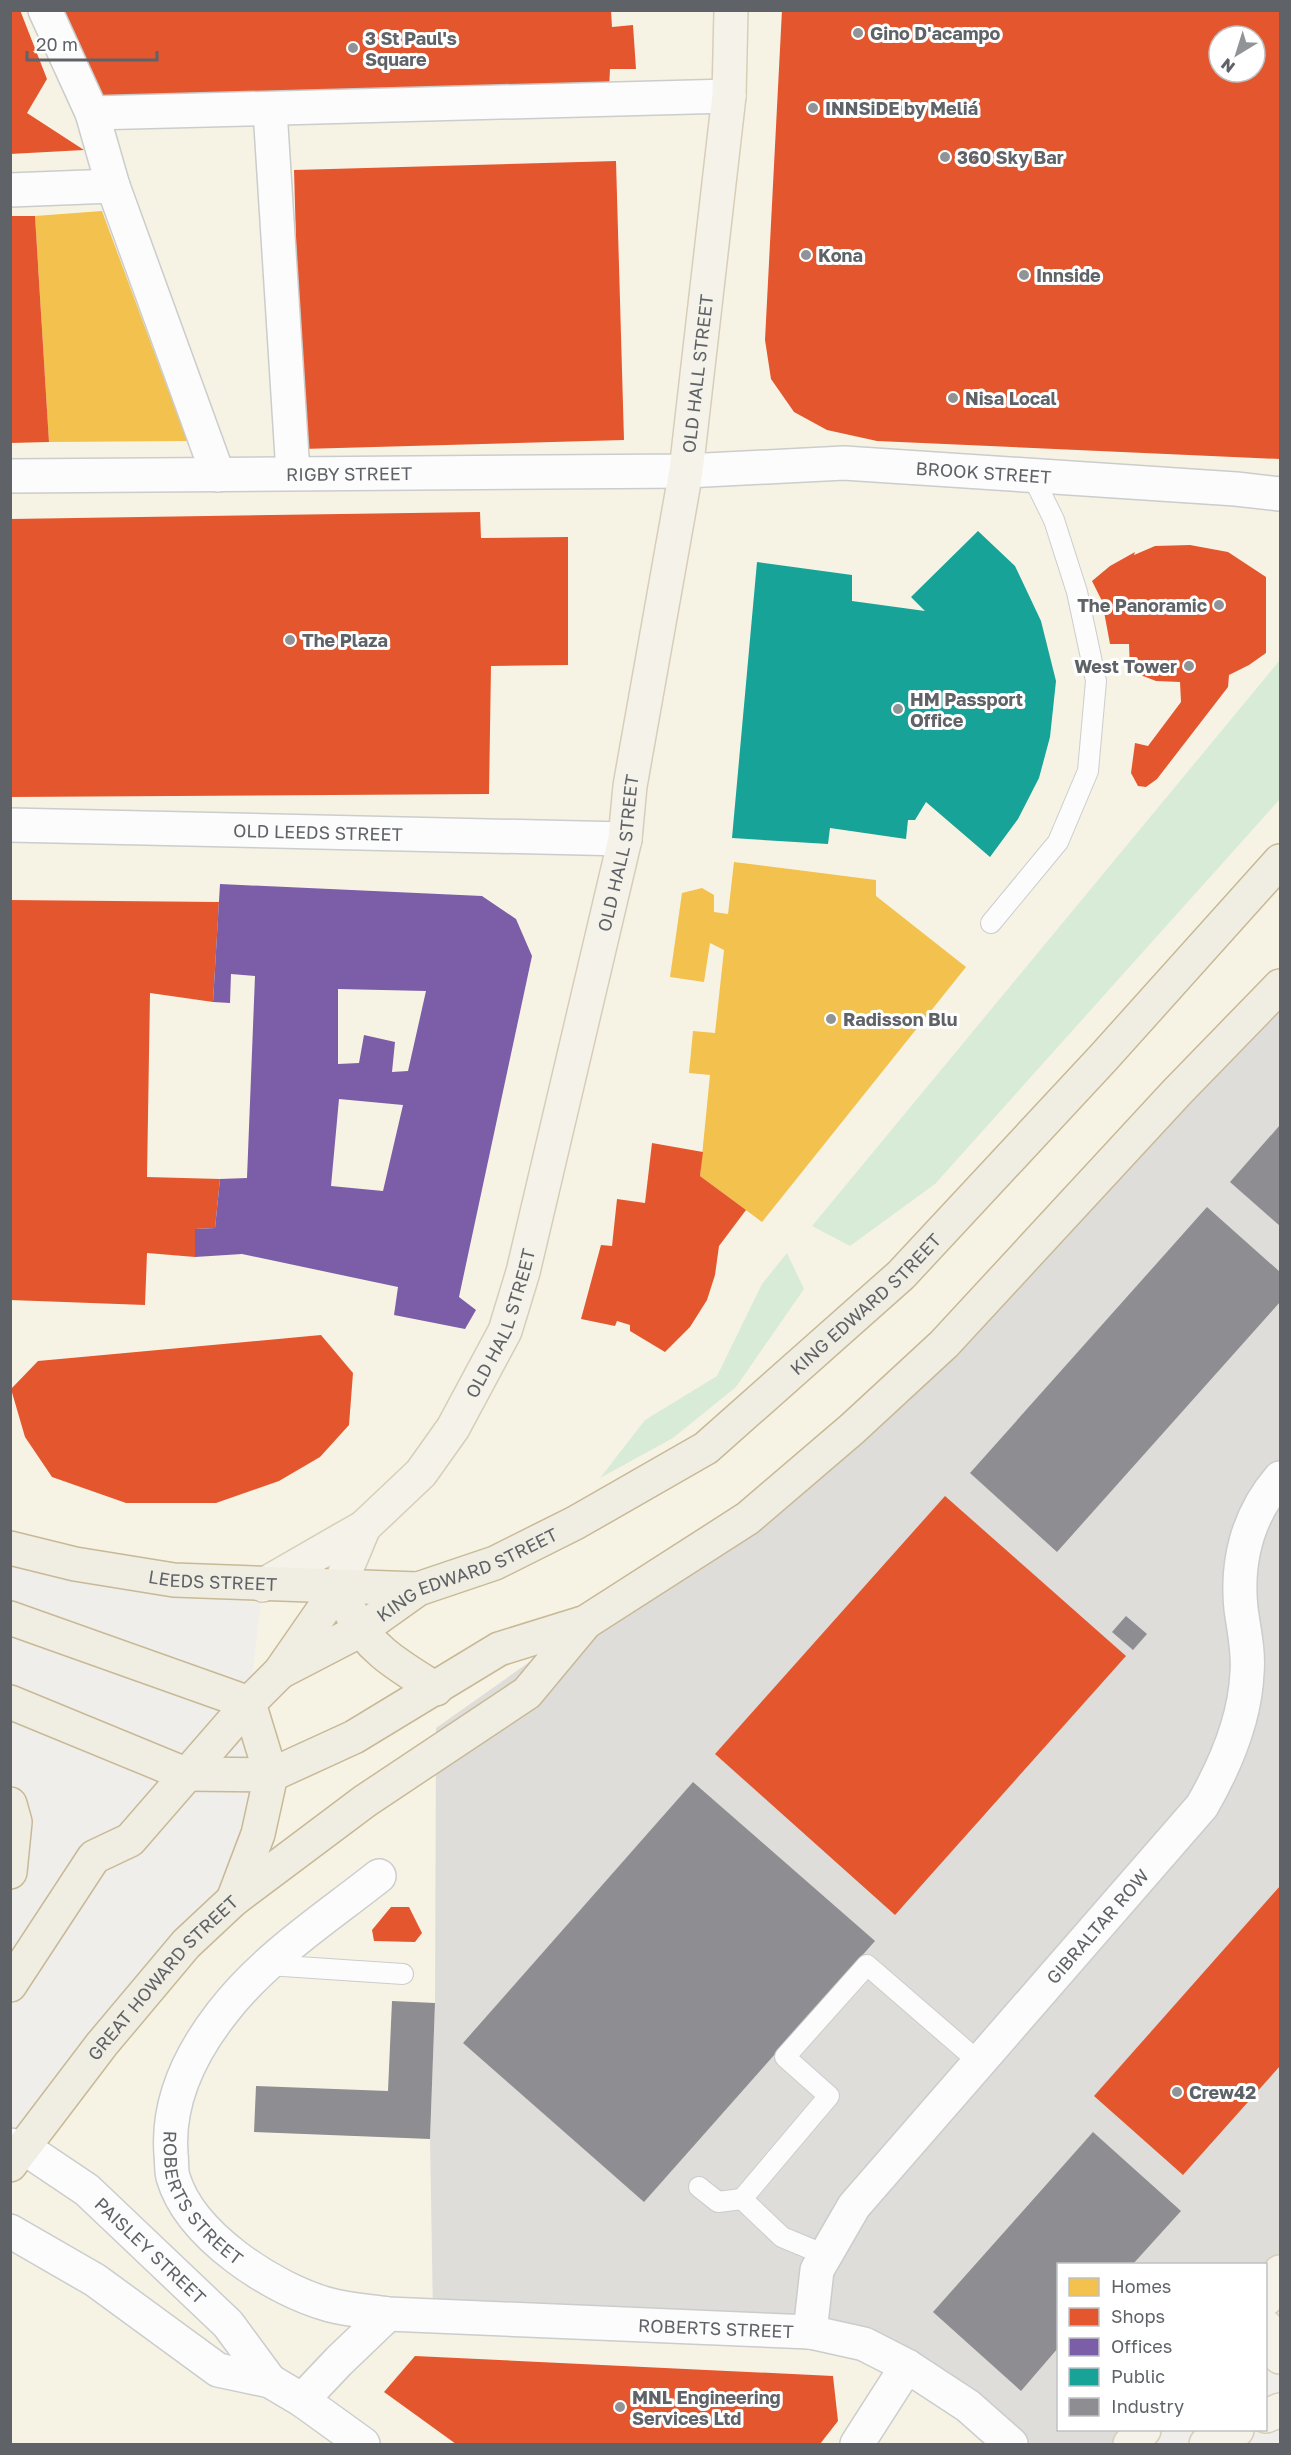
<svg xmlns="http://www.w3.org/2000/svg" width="1291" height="2455" viewBox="0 0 1291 2455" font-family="'Golos Text',sans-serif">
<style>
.commercial{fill:#f7f3e4;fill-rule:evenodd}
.industrial{fill:#dfddda}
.green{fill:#d8ebd6}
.homes{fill:#f2c14e}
.shops{fill:#e4572e;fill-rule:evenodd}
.offices{fill:#7b5ea7;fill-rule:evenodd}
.public{fill:#17a398}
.industry{fill:#8d8d92}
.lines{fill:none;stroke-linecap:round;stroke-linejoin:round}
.lane-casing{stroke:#cbcccc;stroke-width:22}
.street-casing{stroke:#cbcccc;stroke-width:36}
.primary-casing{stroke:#d7ceb8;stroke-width:36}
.highway-casing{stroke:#c8b996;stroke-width:36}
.lane{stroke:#fdfcfc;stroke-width:20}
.street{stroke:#fdfcfc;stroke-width:33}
.primary{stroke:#f4f2e9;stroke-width:33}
.highway{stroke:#f0ede3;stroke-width:33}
.poi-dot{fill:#919496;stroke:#fff;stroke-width:2}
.labels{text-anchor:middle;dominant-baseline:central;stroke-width:6;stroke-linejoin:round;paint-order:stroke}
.poi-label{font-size:18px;font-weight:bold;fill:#5f6368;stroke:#fff;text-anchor:start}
.street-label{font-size:18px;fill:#5f6368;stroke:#fff}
</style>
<rect width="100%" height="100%" fill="#efeeea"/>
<path class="commercial" d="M11 11H1280V2272L1266 2264H1058V2430L1130 2444H11V2165L233 1900 271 1775 249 1703 263 1585 11 1548ZM1219 36H1255V72H1219Z"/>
<path class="industrial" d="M1280 986V2272L1266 2264H1058V2430H1144L1130 2444H1011L864 2344 433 2316 430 2139 435 2003 436 1728 586 1622 748 1518Z"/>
<g class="green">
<path d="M1280 660V799L935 1184 850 1246 812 1226Z"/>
<path d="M787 1253 804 1289 736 1387 673 1438 600 1478 645 1420 717 1376 762 1284Z"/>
</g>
<g class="homes">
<path d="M102 211 187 441 49 442 35 216Z"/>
<path d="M734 862 876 880V896L966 967 762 1222 700 1176 710 1075 689 1073 693 1031 715 1033 724 950 710 943 704 982 670 977 682 893 702 888 714 895V912L728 914Z"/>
</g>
<g class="shops">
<path d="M10 10H20L47 79 27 113 84 150 10 154Z"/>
<path d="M56 10H611L612 27 633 25 636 69H610L609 90 93 107Z"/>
<path d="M782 10H1280V459L877 441 827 430 794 412 771 379 765 340ZM1219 36H1255V72H1219Z"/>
<path d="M616 161 624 440 302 449 294 170Z"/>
<path d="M10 216H35L49 442 10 443Z"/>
<path d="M480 512 481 538 568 537V665L491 666 489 794 10 797V519Z"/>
<path d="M1190 545 1228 552 1266 577V653L1249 665 1229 675 1228 687 1157 779 1146 787 1138 786 1131 773 1135 743 1148 746 1181 702 1180 682 1156 681 1130 671 1129 644H1110L1102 601 1092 581 1110 566 1135 552 1134 555 1155 546Z"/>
<path d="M10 900 219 902 213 1002 150 993 147 1177 220 1179 215 1228 195 1229V1257L147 1253 145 1305 10 1300Z"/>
<path d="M652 1143 703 1152 700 1176 746 1210 719 1246 715 1275 707 1300 690 1327 665 1352 630 1331V1325L617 1321 615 1326 581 1319 601 1245 612 1246 617 1199 645 1203Z"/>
<path d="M321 1335 353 1373 349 1425 320 1457 279 1481 216 1503H126L52 1477 25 1437 11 1389 38 1361Z"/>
<path d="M945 1496 1126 1656 895 1915 715 1754Z"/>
<path d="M1280 1886V2066L1183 2175 1094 2096Z"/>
<path d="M391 1907H409L422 1933 415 1942 374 1941 372 1930Z"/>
<path d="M415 2356 833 2376 838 2421 820 2444H456L384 2392Z"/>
</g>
<path class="offices" d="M220 884 482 896 516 919 532 956 459 1297 476 1310 465 1329 394 1315 398 1287 242 1254 195 1257V1229L215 1228 220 1179 247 1178 255 976 231 974 230 1003 213 1002ZM338 989 426 991 408 1071 392 1072 395 1042 364 1035 359 1063 338 1064ZM339 1099 403 1105 383 1191 331 1186Z"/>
<path class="public" d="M978 531 1015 566 1041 621 1056 681 1050 737 1039 778 1018 819 990 857 926 802 915 820H908L906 839 830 828 828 844 732 838 757 562 852 575V601L925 611 911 597Z"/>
<g class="industry">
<path d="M1280 1125V1226L1230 1182Z"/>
<path d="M1207 1207 1280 1272V1302L1057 1552 970 1473Z"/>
<path d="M1126 1616 1147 1634 1133 1650 1112 1632Z"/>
<path d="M693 1782 875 1941 644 2202 463 2043Z"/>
<path d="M392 2001 435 2003 430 2139 254 2132 256 2086 388 2091Z"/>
<path d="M1093 2132 1181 2211 1133 2264H1058V2348L1021 2391 933 2312Z"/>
</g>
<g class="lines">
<g class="lane-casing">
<g id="lane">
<path d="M991 923 1058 842 1088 771 1096 681 1077 592 1054 520 1032 475"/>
<path d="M268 1965 403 1974"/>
<path d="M699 2187 718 2202 742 2199"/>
<path d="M825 2255 782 2237 742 2199 829 2096 785 2057 867 1965 979 2062"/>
</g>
</g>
<g class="street-casing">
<g id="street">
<path d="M45 10 92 113 113 186 218 475"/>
<path d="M270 110 293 473"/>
<path d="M92 113 729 96"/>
<path d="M10 190 113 186"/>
<path id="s1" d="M10 476 686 471 844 463 1236 489 1280 494"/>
<path id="s2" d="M10 825 625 839"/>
<path id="s3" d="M379 1876C326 1918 264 1958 222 2013 190 2054 167 2102 171 2154 172 2162 171 2170 173 2177 190 2236 274 2290 330 2305 348 2310 369 2311 388 2314L810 2332 864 2344 907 2366 968 2406 1011 2444"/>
<path id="s4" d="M10 2145 23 2147 87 2190 228 2324 270 2381"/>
<path d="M10 2231 95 2280 218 2370 270 2381 302 2400 363 2444"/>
<path id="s5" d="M810 2332 817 2270 854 2206 1202 1806C1225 1766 1245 1721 1247 1673 1249 1652 1244 1631 1241 1609 1236 1561 1248 1515 1280 1478"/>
<path d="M302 2400 339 2361 388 2314"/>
<path d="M857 2444 907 2366"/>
</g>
</g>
<g class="primary-casing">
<g id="primary">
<path id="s6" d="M263 1585 364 1527 421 1473 453 1428 505 1331 523 1272 625 839 630 786 686 471 729 96 731 10"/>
<path d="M339 1587 364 1527"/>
<path d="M1266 2299 1275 2278 1280 2272"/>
<path d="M1266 2327 1280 2357"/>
<path d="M1266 2416 1280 2410"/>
<path d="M1130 2444 1144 2430"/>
<path d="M1206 2444 1237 2430"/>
</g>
</g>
<g class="highway-casing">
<g id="highway">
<path id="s7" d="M10 1548 75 1564 174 1580 418 1589"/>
<path d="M350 1611C368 1649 401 1667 436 1689"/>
<path d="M10 1618 249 1703"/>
<path id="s8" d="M280 1672 359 1631 418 1589 495 1563 575 1523 706 1448 901 1275 1104 1057 1280 861"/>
<path d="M10 1702 185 1774 271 1775 354 1737 499 1649 586 1622 748 1518 852 1429 944 1344 1177 1092 1280 986"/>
<path d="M10 1804 15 1822 10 1872"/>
<path d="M233 1900 258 1834 271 1775 249 1703"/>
<path d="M10 1985 94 1857 130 1840 249 1703 280 1672 339 1587"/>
<path id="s9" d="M10 2165 102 2044 186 1944 233 1900 365 1801 527 1693 586 1622"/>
</g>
</g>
<use href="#lane" class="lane"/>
<use href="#street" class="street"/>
<use href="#primary" class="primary"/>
<use href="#highway" class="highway"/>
</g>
<g class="poi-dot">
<circle cx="858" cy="33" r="6"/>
<circle cx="353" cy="48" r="6"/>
<circle cx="813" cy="108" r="6"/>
<circle cx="945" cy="157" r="6"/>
<circle cx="806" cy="255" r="6"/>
<circle cx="1024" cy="275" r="6"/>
<circle cx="953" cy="398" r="6"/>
<circle cx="1219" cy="605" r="6"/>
<circle cx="290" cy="640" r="6"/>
<circle cx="1189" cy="666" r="6"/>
<circle cx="898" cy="709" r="6"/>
<circle cx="831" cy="1019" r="6"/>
<circle cx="1177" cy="2092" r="6"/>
<circle cx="620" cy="2407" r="6"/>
</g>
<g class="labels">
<g class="poi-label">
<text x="870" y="33">Gino D'acampo</text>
<text x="365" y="38">3 St Paul's<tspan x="365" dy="21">Square</tspan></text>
<text x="825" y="108">INNSiDE by Meliá</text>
<text x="957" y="157">360 Sky Bar</text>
<text x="818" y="255">Kona</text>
<text x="1036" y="275">Innside</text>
<text x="965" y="398">Nisa Local</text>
<text x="1207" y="605" text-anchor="end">The Panoramic</text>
<text x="302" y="640">The Plaza</text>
<text x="1177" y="666" text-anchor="end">West Tower</text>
<text x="910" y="699">HM Passport<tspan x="910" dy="21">Office</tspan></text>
<text x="843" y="1019">Radisson Blu</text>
<text x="1189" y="2092">Crew42</text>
<text x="632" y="2397">MNL Engineering<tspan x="632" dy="21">Services Ltd</tspan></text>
</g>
<g class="street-label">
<text stroke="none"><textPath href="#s6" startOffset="1338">OLD HALL STREET</textPath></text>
<text stroke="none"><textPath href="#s1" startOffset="974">BROOK STREET</textPath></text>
<text stroke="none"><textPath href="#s1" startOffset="339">RIGBY STREET</textPath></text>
<text stroke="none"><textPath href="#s2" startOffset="308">OLD LEEDS STREET</textPath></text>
<text stroke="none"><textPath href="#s6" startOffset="852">OLD HALL STREET</textPath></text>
<text stroke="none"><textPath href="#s8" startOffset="698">KING EDWARD STREET</textPath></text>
<text stroke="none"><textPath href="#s6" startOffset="366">OLD HALL STREET</textPath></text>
<text stroke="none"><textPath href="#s8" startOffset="212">KING EDWARD STREET</textPath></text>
<text stroke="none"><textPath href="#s7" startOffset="206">LEEDS STREET</textPath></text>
<text stroke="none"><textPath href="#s5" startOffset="507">GIBRALTAR ROW</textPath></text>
<text stroke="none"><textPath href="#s9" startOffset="242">GREAT HOWARD STREET</textPath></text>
<text stroke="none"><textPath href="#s3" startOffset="417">ROBERTS STREET</textPath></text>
<text stroke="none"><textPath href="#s4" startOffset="178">PAISLEY STREET</textPath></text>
<text stroke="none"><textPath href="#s3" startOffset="982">ROBERTS STREET</textPath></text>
</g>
</g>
<rect width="1291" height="2455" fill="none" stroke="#5f6368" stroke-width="24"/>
<rect x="1057" y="2263" width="210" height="168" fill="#ffffff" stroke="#bfc1c3" stroke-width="1.5"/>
<rect x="1069" y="2278" width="30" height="18" fill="#f2c14e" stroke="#bfc1c3" stroke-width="1.5"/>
<text x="1111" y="2293" font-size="18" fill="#5f6368">Homes</text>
<rect x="1069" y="2308" width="30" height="18" fill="#e4572e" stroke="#bfc1c3" stroke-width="1.5"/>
<text x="1111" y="2323" font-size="18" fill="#5f6368">Shops</text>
<rect x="1069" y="2338" width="30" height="18" fill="#7b5ea7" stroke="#bfc1c3" stroke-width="1.5"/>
<text x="1111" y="2353" font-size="18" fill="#5f6368">Offices</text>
<rect x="1069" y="2368" width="30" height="18" fill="#17a398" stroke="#bfc1c3" stroke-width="1.5"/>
<text x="1111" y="2383" font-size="18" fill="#5f6368">Public</text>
<rect x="1069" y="2398" width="30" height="18" fill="#8d8d92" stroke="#bfc1c3" stroke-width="1.5"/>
<text x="1111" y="2413" font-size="18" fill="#5f6368">Industry</text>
<g transform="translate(1237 54) rotate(218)"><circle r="28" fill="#ffffff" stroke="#bfc1c3" stroke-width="1.5"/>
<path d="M0-4.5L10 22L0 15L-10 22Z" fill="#919496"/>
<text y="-9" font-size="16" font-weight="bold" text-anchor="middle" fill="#5f6368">N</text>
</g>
<path d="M27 51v9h130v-9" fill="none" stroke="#5f6368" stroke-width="3"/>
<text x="36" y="51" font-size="18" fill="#5f6368" stroke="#ffffff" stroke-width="4.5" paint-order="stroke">20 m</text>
</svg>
